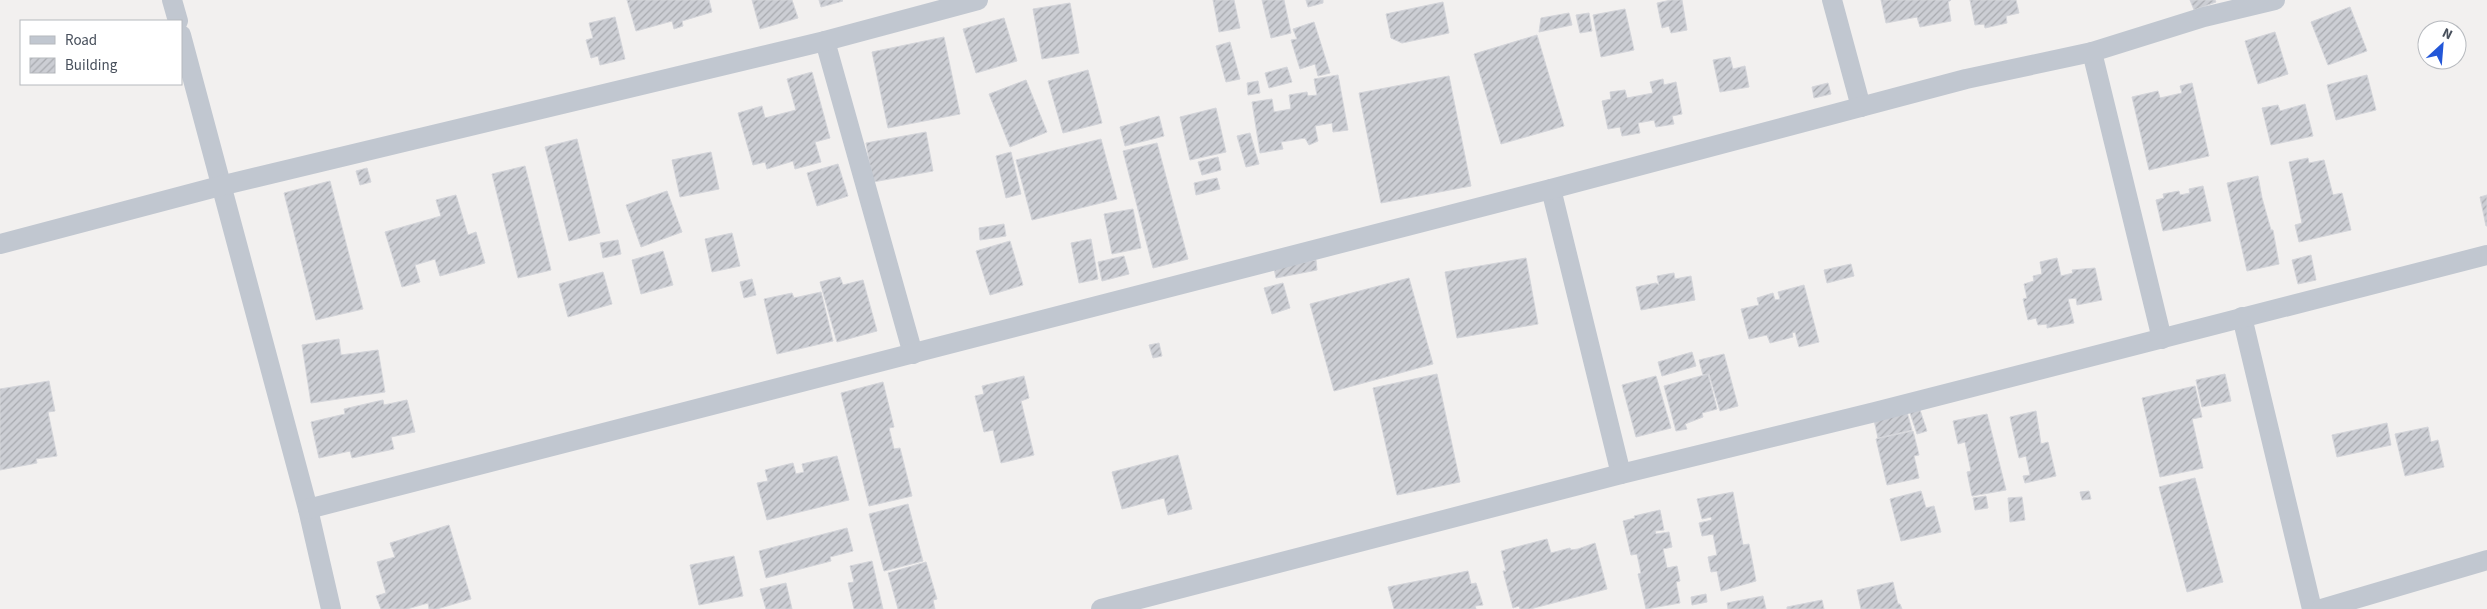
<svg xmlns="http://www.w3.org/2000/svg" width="2487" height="609" viewBox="0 0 2487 609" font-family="'Source Sans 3',sans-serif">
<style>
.building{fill:url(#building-hatch);stroke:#d4d5da}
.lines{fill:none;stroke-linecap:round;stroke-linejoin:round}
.street{stroke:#c1c7d0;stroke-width:20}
</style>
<defs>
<pattern id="building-hatch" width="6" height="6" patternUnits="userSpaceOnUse" patternTransform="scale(1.25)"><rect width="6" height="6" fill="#ccced4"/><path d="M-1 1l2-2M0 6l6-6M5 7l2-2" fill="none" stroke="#a8aaaf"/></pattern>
</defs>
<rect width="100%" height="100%" fill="#f2f0ef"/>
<g class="building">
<path d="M627 0H709L712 12 682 21 683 26 674 29 672 21 636 31Z"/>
<path d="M752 0H792L798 18 760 29Z"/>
<path d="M819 0H842L843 1 821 7Z"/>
<path d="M1213 0H1234L1240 28 1219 32Z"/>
<path d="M1262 0H1284L1291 33 1271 38Z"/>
<path d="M1306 0H1323V3L1308 7Z"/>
<path d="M1671 0H1682L1687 30 1671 33 1669 26 1662 28 1657 3Z"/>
<path d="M1881 0H1951L1948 2 1951 21 1920 27 1917 17 1886 23Z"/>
<path d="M1970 0H2016L2019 13 2006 16 2007 23 1985 28 1984 24 1975 25Z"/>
<path d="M2190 0H2215L2216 2 2194 10Z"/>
<path d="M1443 2 1449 33 1402 43 1391 38 1386 14Z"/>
<path d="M1070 3 1079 53 1042 59 1033 9Z"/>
<path d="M2350 7 2367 51 2328 65 2311 22Z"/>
<path d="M1625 9 1634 50 1601 57 1593 15Z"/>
<path d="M1569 13 1572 25 1539 32 1541 18Z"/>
<path d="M1589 13 1592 31 1580 33 1576 15Z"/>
<path d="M615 17 625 59 600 65 598 56 591 58 586 40 593 38 589 23Z"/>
<path d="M1004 18 1017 61 976 73 963 29Z"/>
<path d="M1314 22 1330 73 1318 76 1315 64 1300 69 1291 40 1297 39 1293 29Z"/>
<path d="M2275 32 2288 74 2258 84 2245 41Z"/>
<path d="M1537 35 1564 126 1501 144 1474 54Z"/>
<path d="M944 37 960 114 888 128 872 52Z"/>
<path d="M1230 42 1240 79 1226 82 1216 46Z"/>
<path d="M1730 57 1733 69 1745 66 1749 87 1720 92 1713 60Z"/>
<path d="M1287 67 1292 82 1269 88 1265 73Z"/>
<path d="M1088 70 1102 123 1063 133 1048 81Z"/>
<path d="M812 72 830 138 815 142 821 162 795 169 793 161 767 169 765 162 753 165 738 113 762 106 765 118 796 110 787 79Z"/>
<path d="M1338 75 1348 130 1333 132 1332 123 1315 126 1318 141 1309 145 1305 138 1281 142 1283 149 1260 153 1252 102 1272 99 1274 112 1291 109 1289 95 1307 92 1308 96 1317 95 1314 79Z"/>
<path d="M2367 75 2376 110 2336 120 2327 85Z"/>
<path d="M1449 76 1471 186 1381 203 1359 93Z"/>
<path d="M1663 79 1664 85 1676 82 1682 114 1672 116 1674 124 1656 127 1654 120 1638 123 1640 133 1622 136 1620 127 1608 129 1602 101 1611 99 1610 92 1625 90 1627 98 1653 93 1650 82Z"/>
<path d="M1026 80 1047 132 1010 147 989 94Z"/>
<path d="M1258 81 1260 93 1248 95 1247 83Z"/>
<path d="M1828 83 1831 94 1814 98 1812 87Z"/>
<path d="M2192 83 2209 156 2149 170 2132 97 2158 91 2160 98 2182 93 2180 86Z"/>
<path d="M2305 104 2313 136 2271 145 2262 108 2278 105 2280 111Z"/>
<path d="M1216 108 1226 152 1190 160 1180 117Z"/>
<path d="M1159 116 1164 136 1125 146 1120 127Z"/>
<path d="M926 132 933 171 873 182 866 143Z"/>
<path d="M1250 133 1259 164 1246 167 1237 136Z"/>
<path d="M577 139 600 233 569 241 545 147Z"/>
<path d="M1101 139 1117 199 1032 220 1016 160Z"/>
<path d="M1157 143 1188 259 1153 268 1123 151Z"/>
<path d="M711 152 719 189 680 197 672 160Z"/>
<path d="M1011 152 1021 194 1006 198 996 156Z"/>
<path d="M1218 157 1221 170 1202 175 1198 162Z"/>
<path d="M2308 158 2309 163 2324 160 2333 195 2342 193 2351 230 2299 242 2295 225 2302 223 2289 162Z"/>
<path d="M838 164 848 196 817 206 807 173Z"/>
<path d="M525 166 551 270 518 278 492 174Z"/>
<path d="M367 168 371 182 360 185 356 171Z"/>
<path d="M2258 176 2262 198 2271 230H2273L2279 264 2247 271 2227 183Z"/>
<path d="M1217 178 1220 189 1196 195 1194 183Z"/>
<path d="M330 181 363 309 316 320 284 193Z"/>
<path d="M2203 186 2211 221 2163 231 2156 200 2164 198 2163 194 2179 191 2180 195 2190 193 2189 189Z"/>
<path d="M667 191 682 232 641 247 626 205Z"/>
<path d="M456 195 468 235 476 232 485 263 440 276 435 259 415 265 420 282 402 287 385 232 441 216 436 200Z"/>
<path d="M2487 195V226H2486L2480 197Z"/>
<path d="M1133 209 1141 248 1112 254 1104 214Z"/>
<path d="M1004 224 1006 236 980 240 979 228Z"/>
<path d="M732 233 740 266 712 272 705 239Z"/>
<path d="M1091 239 1098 279 1079 283 1071 243Z"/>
<path d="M618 240 621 254 603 258 600 243Z"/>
<path d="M1010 241 1023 285 990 295 976 251Z"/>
<path d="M663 251 673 285 641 294 632 260Z"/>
<path d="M2311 255 2316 280 2298 284 2292 260Z"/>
<path d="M1124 256 1129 274 1102 281 1098 262Z"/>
<path d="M1526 258 1538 324 1457 338 1445 272Z"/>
<path d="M2057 258 2061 276 2073 273 2072 270 2095 268 2102 300 2077 305 2076 298 2068 299 2074 323 2047 328V324L2038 325 2036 318 2028 320 2023 299 2027 298 2024 284 2034 281 2033 276 2042 274 2040 262Z"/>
<path d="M1316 260 1317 270 1276 278 1274 268Z"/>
<path d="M1851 264 1854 276 1827 283 1824 270Z"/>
<path d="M603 272 612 304 568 317 559 284Z"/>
<path d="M1674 273 1675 279 1691 276 1695 300 1641 310 1636 287 1656 283 1659 285 1657 276Z"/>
<path d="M840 277 843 285 863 280 877 331 837 342 820 282Z"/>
<path d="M1409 278 1433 364 1334 391 1310 304Z"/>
<path d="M752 279 756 295 744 298 740 282Z"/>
<path d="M1283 283 1290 308 1272 314 1264 288Z"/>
<path d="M1804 285 1819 342 1799 347 1795 332 1792 333 1793 337 1770 343 1767 335 1749 339 1741 309 1759 305 1757 298 1773 293 1775 300 1780 299 1778 292Z"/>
<path d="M821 292 833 341 777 354 764 299 792 293 794 298Z"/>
<path d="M339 339 341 355 378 350 385 392 311 403 302 345Z"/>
<path d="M1159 343 1162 356 1153 358 1149 345Z"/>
<path d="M1692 352 1696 366 1662 376 1658 362Z"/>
<path d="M1724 354 1738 406 1720 411 1709 374 1703 375 1699 360Z"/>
<path d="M1437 374 1460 482 1397 495 1373 388Z"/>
<path d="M1708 374 1717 409 1702 413 1703 417 1685 424 1687 429 1676 431 1664 386Z"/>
<path d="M2225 374 2231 401 2202 407 2196 380Z"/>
<path d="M1024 376 1029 398 1021 401 1034 455 1001 463 993 430 984 432 975 396 984 394 982 386Z"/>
<path d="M1656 376 1671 428 1636 437 1622 385Z"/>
<path d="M49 381 55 411 48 412 57 456 36 459 37 463 0 470V389Z"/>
<path d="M883 382 894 427 889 428 894 449 900 448 912 496 869 506 841 393Z"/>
<path d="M2195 386 2202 417 2192 419 2203 468 2160 477 2142 398Z"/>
<path d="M383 400 384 405 407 400 415 432 391 437 394 449 352 458 350 451 319 458 311 422 345 414 344 409Z"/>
<path d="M1919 407 1927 431 1917 434 1909 410Z"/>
<path d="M2036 411 2041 444 2048 442 2056 476 2025 483 2023 476 2030 475 2026 456 2019 458 2010 417Z"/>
<path d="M1907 412 1912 430 1878 438 1874 420Z"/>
<path d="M1987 414 2006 490 1972 496 1967 472 1971 471 1965 442 1958 444 1953 421Z"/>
<path d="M2387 423 2391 445 2337 457 2332 435Z"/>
<path d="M2428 427 2431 442 2438 440 2444 467 2405 476 2395 434Z"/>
<path d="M1913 431 1919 455 1914 456 1919 478 1887 485 1876 439Z"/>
<path d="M1178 455 1192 509 1168 515 1164 498 1122 509 1112 472Z"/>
<path d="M837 456 849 500 767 520 757 483 768 481 765 470 793 463 796 474 804 472 802 464Z"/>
<path d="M2195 478 2223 582 2187 592 2159 487Z"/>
<path d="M1921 491 1926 508 1934 506 1941 532 1901 541 1890 499Z"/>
<path d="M2089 491 2091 499 2082 500 2080 492Z"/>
<path d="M1733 492 1743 545 1749 544 1756 581 1721 591 1717 571 1711 572 1708 557 1717 555 1713 534 1702 536 1699 523 1712 520 1711 517 1702 519 1697 499Z"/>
<path d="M1986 496 1988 508 1975 510 1973 498Z"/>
<path d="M2022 497 2025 520 2010 522 2008 498Z"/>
<path d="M908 504 923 561 884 571 869 514Z"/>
<path d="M1660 510 1664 530 1655 531 1656 534 1669 532 1672 547 1663 549 1667 568 1677 566 1680 581 1676 582 1680 603 1646 609 1638 574 1641 573 1637 554 1631 555 1623 521 1635 518 1634 516Z"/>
<path d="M449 525 471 599 437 609H429L428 603 407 609H381L376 596 386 593 377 562 395 557 390 543Z"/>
<path d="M847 528 853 551 830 557 831 561 766 578 759 551Z"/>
<path d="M1547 539 1551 553 1570 548 1571 550 1578 549 1595 543 1607 589 1530 609H1520L1519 606 1513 608 1503 571H1506L1501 551Z"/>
<path d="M734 556 743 596 699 605 690 565Z"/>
<path d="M872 561 883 609H854L848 583 854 582 850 566Z"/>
<path d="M926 562 937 599 933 600 935 609H898L888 573Z"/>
<path d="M1468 571 1471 584 1476 583 1483 605 1475 606 1476 609H1394L1388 587Z"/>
<path d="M1893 582 1898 604H1900L1902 609H1861L1857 590Z"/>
<path d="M786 583 792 609H766L760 589Z"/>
<path d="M1706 594 1707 602 1692 605 1691 597Z"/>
<path d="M1763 596 1766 609H1728L1727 603Z"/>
<path d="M1822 600 1824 609H1787V607Z"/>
</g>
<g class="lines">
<g class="street">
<path d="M172 0 178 21"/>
<path d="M1832 0 1861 107"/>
<path d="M181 35 308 509 331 609"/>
<path d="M825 41 913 354"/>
<path d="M2092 52 2162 339"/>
<path d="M1551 189 1621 474"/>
<path d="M0 244 220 186 825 41 978 0"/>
<path d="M2242 317 2312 609"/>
<path d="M308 509 1551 189 1966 79 2092 52 2204 17 2275 0"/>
<path d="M1101 609 1621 474 1875 412 2487 255"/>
<path d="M2321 609 2487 560"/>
</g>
</g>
<rect x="20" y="20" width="162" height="65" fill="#ffffff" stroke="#b6b9be"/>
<rect x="30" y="36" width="25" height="8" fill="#c1c7d0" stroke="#b6b9be"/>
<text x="65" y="45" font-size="15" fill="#48505c">Road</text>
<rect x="30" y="58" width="25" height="15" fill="url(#building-hatch)" stroke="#b6b9be"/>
<text x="65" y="70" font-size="15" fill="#48505c">Building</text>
<g transform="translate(2442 45) rotate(26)"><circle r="24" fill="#ffffff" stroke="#b6b9be"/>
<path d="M0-4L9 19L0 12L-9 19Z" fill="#2357d8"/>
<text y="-8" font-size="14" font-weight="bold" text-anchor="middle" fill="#48505c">N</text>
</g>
</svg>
